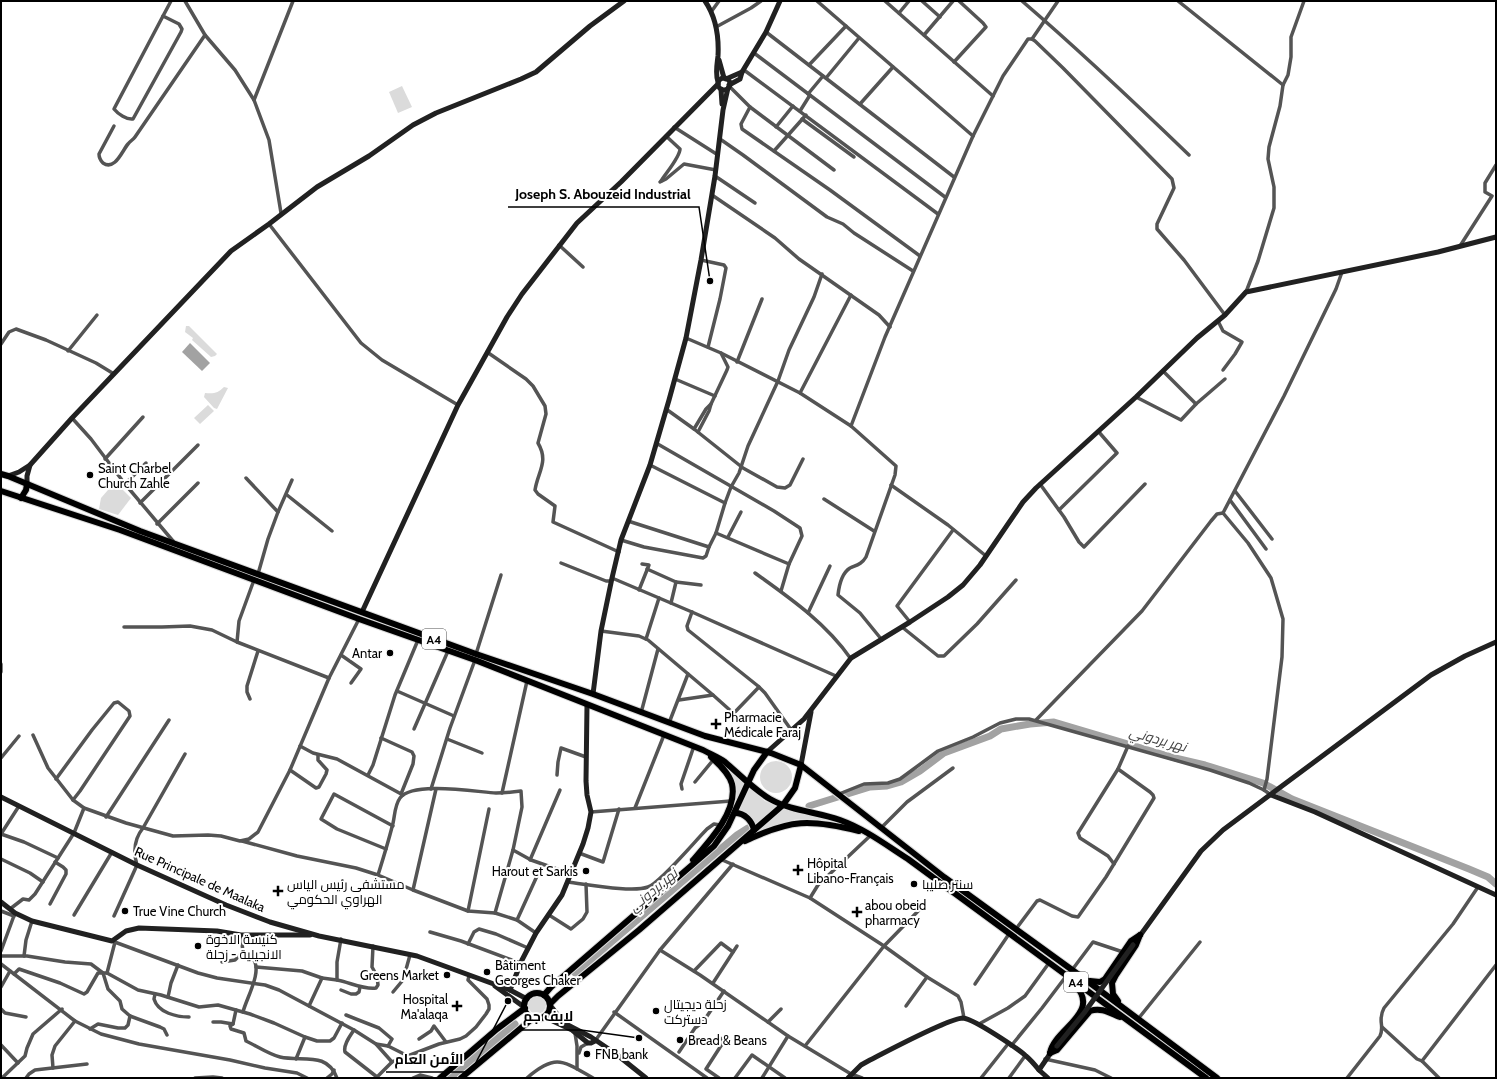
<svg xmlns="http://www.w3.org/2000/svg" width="1497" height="1079" viewBox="0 0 1497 1079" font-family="Cabin,Cairo,sans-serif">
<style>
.green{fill:#dbdbdb}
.water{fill:#a2a2a2}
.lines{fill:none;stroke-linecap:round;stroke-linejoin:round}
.river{stroke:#a2a2a2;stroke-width:7}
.highway-casing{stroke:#dbdbdb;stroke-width:8}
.street{stroke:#545454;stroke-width:3.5}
.secondary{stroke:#212121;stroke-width:5}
.highway{stroke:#000;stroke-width:6}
.secondary-bridge{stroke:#212121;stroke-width:5}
.poi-dot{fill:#000;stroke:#fff;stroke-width:1.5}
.labels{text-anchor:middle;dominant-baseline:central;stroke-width:4;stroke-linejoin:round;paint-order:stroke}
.shield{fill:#fff;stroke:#4c4c4c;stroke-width:1}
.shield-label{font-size:12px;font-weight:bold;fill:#000}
.poi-label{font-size:13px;fill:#000;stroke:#fff;text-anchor:start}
.street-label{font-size:13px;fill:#000;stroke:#fff}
.water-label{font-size:14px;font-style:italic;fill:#434343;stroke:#fff}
.leader{fill:none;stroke:#000;stroke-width:1.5}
.callout-dot{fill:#000;stroke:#fff;stroke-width:1.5}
.callout-label{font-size:14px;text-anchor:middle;font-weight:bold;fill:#000;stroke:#fff;stroke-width:4;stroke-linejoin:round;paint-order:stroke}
</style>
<rect width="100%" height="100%" fill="#fff"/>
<g class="green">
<path d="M402 86 412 107 398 113 389 92Z"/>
<path d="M186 326H189L217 354 215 356 211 357 192 340 193 338 185 332Z"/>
<path d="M224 387 228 388 217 409 214 408 204 397 205 393C214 394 218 393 224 387Z"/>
<path d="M208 405 214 411 200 424 194 418Z"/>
<path d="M115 482 131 498 118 515 99 509 101 498Z"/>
<circle cx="776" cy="777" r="16"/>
<path d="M724 763 744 783C734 809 726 831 705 851 718 832 743 807 735 782 732 775 727 770 724 763Z"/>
<path d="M750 788 765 801 778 807 756 824 747 813 739 810Z"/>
<path d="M784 809 839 821 802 819 793 820 756 833Z"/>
<circle cx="537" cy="1005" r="9"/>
</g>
<path class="water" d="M190 343 210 363 202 371 182 352Z"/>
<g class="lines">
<g class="river">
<path d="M809 806 870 787 887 786 901 782 920 771 944 753 990 736 1001 729 1030 724 1054 722 1175 758 1205 765 1263 783 1292 799 1469 869 1488 877 1496 884"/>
<path d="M575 973 737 835 748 828"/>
<path d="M450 1078 515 1024"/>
</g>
<g class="highway-casing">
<g id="highway">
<path d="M1 474 8 476 140 531 476 654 593 694 705 736 771 753 801 765 944 877 1086 980 1217 1078"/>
<path d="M1 491 120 530 359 619 475 660 703 750C710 754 718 757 725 762 739 774 753 789 770 799 791 811 817 812 840 820 865 829 886 845 908 859L1206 1078"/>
<path d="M21 498 26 490 27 484"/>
<path d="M735 813C745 813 752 821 754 830"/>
<path d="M745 841C791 819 810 819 859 831"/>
<path d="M693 860C709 842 738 811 732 784 729 773 719 764 711 757"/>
<path d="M1090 981 1100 982 1105 979 1131 941 1140 935"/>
<circle cx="537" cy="1006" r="13"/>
<path d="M544 995 551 987 714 846 728 826 754 770 767 752"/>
<path d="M1118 1001 1113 994 1112 983 1116 975 1136 945 1140 935"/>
<path d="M550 1004 558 996 639 930 783 805 795 788 801 765"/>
<path d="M1050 1053 1057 1050 1090 1011C1101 1007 1110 1013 1120 1017"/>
<path d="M1050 1053C1054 1029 1102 1013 1075 985"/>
<path d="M440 1078 497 1029 525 1008"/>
<path d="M461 1078 533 1018"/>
</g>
</g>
<g class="street">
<path d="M185 1 205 35 235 70 254 100 269 140 281 213"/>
<path d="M817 1 973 136"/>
<path d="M885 1 993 96"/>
<path d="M922 1 940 17"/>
<path d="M1022 1C1079 50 1134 102 1189 155"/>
<path d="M1178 1 1283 85"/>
<path d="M711 12 719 1"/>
<path d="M899 13 909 1"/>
<path d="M163 16 179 24 182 29 181 32 133 119C127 120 118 114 114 109L115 107Z"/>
<path d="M163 16 171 1"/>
<path d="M716 27 751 8 761 1"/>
<path d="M766 32 954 177"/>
<path d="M924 35 953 1"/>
<path d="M1032 39 1058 1"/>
<path d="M754 53 945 197"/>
<path d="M954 62 986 27 983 23 959 1"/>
<path d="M809 65 846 26"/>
<path d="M744 70 938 214"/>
<path d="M826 78 859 38"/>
<path d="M729 86 750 107 834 170"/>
<path d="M808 94 823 76"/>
<path d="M254 100 293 1"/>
<path d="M860 104 893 67"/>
<path d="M750 107 741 124 742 129 830 190 920 256"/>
<path d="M800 111 810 95"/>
<path d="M802 119 854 157"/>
<path d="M114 126 99 154C99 158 100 160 103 163 115 171 122 151 128 144 130 141 133 140 135 137L205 35"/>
<path d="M674 127 718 155"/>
<path d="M776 127 793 106"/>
<path d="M720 139 743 155 827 217 843 224 854 233 913 271"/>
<path d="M774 151 806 115"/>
<path d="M715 176 755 203"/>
<path d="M661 181C666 173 680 157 680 149L666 136"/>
<path d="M660 182 666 179 684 164 716 170"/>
<path d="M712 195 775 238 799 259 879 315 890 327"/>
<path d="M269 224 361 343 382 360 458 405"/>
<path d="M559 245 583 267"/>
<path d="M1460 246 1492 196 1485 192V183L1496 165"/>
<path d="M701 260 724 265 726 268 720 299 708 347"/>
<path d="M1246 292 1258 261 1274 208V187L1268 159 1269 147 1280 106 1283 85 1288 75 1291 57V37L1304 1"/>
<path d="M1218 321 1223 331 1242 342 1235 354 1223 370"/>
<path d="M686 338 721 353 800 393 851 426 896 466 895 475 866 557C862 564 857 565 850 568 842 573 839 586 838 595L860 613 882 640"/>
<path d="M1 344 9 332 16 329 46 340 96 363 114 374"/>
<path d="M68 351 97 315"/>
<path d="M487 352 526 379 533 386 545 406 546 414 538 443C549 462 538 471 535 490L538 494 555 506 553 522 619 552"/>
<path d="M737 362 762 299"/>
<path d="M1163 371 1196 404"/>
<path d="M675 379 715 396"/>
<path d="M800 393 851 295"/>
<path d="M1136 397 1181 420 1196 404 1225 379"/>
<path d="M666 409 694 429 743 468 777 487 785 488 790 485 803 459"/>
<path d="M72 418 91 439 125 484 173 541"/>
<path d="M851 426 885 337 973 136 1003 76 1028 39H1032L1035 41 1063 68 1172 179 1174 188 1157 224V229L1184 260 1225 315"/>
<path d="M694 429 706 409 711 404 727 370 728 367 721 353"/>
<path d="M698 432 709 411 711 404"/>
<path d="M656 443 774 511 800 528 802 536 789 564 781 591"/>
<path d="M105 459 143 417"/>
<path d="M650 465 725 503"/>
<path d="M246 478 278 512"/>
<path d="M125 484 146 463"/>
<path d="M1040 484 1064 517 1079 542 1084 547 1145 484"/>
<path d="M891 485 948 525 986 556"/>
<path d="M1235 491 1272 539"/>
<path d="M287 495 332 531"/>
<path d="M824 499 874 531"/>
<path d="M1230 500 1266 549"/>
<path d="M140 503 198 445"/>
<path d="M1059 510 1117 453 1098 431"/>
<path d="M1223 513 1248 543 1271 578 1283 619 1282 657 1267 779 1264 790"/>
<path d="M1223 513 1284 396 1336 289 1342 272"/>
<path d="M628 521 709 547 716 533 725 503 731 487 739 473 748 446 778 381 789 350 814 297 822 274"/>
<path d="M157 524 198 483"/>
<path d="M716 533 789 564"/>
<path d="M728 537 741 512"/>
<path d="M621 540 644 547 703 558 706 556 709 547"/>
<path d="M561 563 606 581H611"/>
<path d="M647 569 676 582 701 585"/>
<path d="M755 573C790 598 826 623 851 659"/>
<path d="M258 574 268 539 278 512 292 480"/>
<path d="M612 578 692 612 836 676"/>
<path d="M254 580 239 621 237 642 329 678"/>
<path d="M639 590 649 565 642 564"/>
<path d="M671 603 676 582"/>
<path d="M692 612 687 626 688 630 758 686 765 693 792 731"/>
<path d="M808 613 830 566"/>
<path d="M910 622 897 606 953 530"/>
<path d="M124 627H162L190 626 212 630 237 642"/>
<path d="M902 627 938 656H944L977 624 1016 580"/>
<path d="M601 631 639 636 648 640 713 695"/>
<path d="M646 639 659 598"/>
<path d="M476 654 501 575"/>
<path d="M341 655 361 669 351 683"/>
<path d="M1 664V672"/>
<path d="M397 691 454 716"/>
<path d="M250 699 247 692V686L258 651"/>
<path d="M679 700 713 695 732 712 734 713 759 687"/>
<path d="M641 713 658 649"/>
<path d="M1036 720 1142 611 1211 521 1217 514 1223 513"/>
<path d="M669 723 688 674"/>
<path d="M414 729 448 651"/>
<path d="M33 735 48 768 73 800 84 808 126 823 173 836 208 835 221 836 240 841 249 839 258 832 290 770 329 678 359 619"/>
<path d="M381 738 412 752 414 756 413 764 401 794"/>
<path d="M447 739 482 753"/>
<path d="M300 746 313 753 337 759 403 795"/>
<path d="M1 758 19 736"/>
<path d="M290 770 316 788 319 787 326 774 327 770 318 760V755"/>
<path d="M368 775 373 765 395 695 418 640"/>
<path d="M557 775 558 762 561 748 586 757"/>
<path d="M56 779 92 730 114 703 118 702 129 711 130 716 80 791 73 800"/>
<path d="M695 782 714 759"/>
<path d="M431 789 450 728 475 660"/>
<path d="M682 789 681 784 694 746"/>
<path d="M502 793 527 681"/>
<path d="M839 794 864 784 888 783 900 779 938 751 973 737 1000 723 1016 719H1029L1210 770 1249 783 1264 790 1271 795"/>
<path d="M635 808 664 735"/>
<path d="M591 812 731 801"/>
<path d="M106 817 169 720"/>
<path d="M881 828 907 802 953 768"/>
<path d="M1 834 24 842 58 858"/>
<path d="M1 834 19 806"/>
<path d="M242 841 297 856 356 868 378 875 413 890 468 911 495 913 517 920 536 933"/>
<path d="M386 849 337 829 321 819 334 794 393 826"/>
<path d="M513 850 531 860 571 874"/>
<path d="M579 853 603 862 619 809"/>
<path d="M1 859 30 873 43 882"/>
<path d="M720 859 810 898 884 946 927 977 958 996 961 1002 964 1018"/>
<path d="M530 860 560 790"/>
<path d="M1114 864 1108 856 1080 838 1078 833 1118 769 1128 746"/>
<path d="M378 875C383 859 388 843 392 827 395 818 394 806 400 798 413 781 477 792 496 793 505 793 513 792 521 791L522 807 513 850 495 913"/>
<path d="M567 882C586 884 632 893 648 887 660 883 696 840 707 829L714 824 720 825"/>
<path d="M413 890 436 789"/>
<path d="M810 898 818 885 871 835"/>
<path d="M50 904 66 874V870L63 867 55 862"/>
<path d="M10 909 23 899 29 900 35 894 74 833 84 808"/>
<path d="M1 911 14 916"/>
<path d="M468 911 489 809"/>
<path d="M74 915 112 852"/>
<path d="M549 915 571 929 583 919 587 912 586 884"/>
<path d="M114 916 137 865C133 851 134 839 143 828L185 754"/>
<path d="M517 920 542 865"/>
<path d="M1016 929 1037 901 1040 900 1072 916 1078 917 1106 877 1154 798 1153 795 1150 792 1118 769"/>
<path d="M430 932 461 941 520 963"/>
<path d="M241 935 243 952C246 955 251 956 253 959 263 971 246 999 243 1012"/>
<path d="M112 941 198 973 217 978 265 985 279 990 354 1030 376 1044 392 1062"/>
<path d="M468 944 474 932 479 929 496 934 528 948"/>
<path d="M660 950 700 975 788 1036 851 1074 862 1078"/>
<path d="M1 951 15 913"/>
<path d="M1 956H27L65 962 91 964 103 973H107L138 990 161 995 199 1007 218 1005 250 1014 274 1023 305 1037 317 1041H330L334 1038 342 1023"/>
<path d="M24 956 26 940 32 921"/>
<path d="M222 962 235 960 243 952"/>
<path d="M1 964 75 1021 55 1046 52 1055 53 1068"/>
<path d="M256 967 302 971 322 978"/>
<path d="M1072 970 1093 942 1123 952"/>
<path d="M694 971 721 943 733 952"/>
<path d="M107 973 115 942"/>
<path d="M14 974 19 969 60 983 84 994 87 992 98 973H103L108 989 120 1001 122 1009 130 1016 160 1027 164 1029 167 1035"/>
<path d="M337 980C349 982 364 990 376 988L378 985 377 976 372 967 373 946"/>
<path d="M713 983 737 946"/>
<path d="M975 984 1009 934"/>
<path d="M1 987 10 971"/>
<path d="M341 990 351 994H356L359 992 360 987"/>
<path d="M393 992 403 980 410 955"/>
<path d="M155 994 154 999C158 1013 177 1017 189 1017"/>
<path d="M168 997 171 983 178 965"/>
<path d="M309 1006 322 978 337 980V962L341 939"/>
<path d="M906 1006 927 977"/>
<path d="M1 1009 5 1013 26 1017"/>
<path d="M614 1012 707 1078"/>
<path d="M346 1015 379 1028 392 1039 388 1046"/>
<path d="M1138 1019 1200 942"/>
<path d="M75 1021 101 1034 139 1044 230 1060 265 1068 297 1073 307 1078"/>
<path d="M213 1022H221L233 1024 236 1010"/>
<path d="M768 1022 781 1009"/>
<path d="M233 1024 230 1026 231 1029 244 1033 246 1041C257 1046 268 1054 280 1057 302 1062 327 1051 337 1078"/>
<path d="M979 1024 1008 1008 1025 996 1049 963"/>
<path d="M1382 1027 1417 1059 1422 1061 1496 965"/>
<path d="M90 1029 98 1024 118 1028H125L128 1025 130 1016"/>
<path d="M354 1030C350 1036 343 1045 345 1052L377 1077"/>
<path d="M575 1033 577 1046V1069"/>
<path d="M419 1039 431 1031 434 1026 446 1042"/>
<path d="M595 1041 660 950 733 864"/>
<path d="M376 1044 388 1046 406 1055"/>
<path d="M1 1045 18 1063"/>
<path d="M805 1046 884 946 925 904"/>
<path d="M1011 1046 1042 1008 1067 975"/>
<path d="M679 1052 695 1028 703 1022 724 991"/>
<path d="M579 1053 581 1047 588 1043"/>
<path d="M296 1059 305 1037"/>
<path d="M1045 1059 1095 1070 1111 1078"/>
<path d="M1422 1061 1439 1078"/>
<path d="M2 1078 25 1056 27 1048 33 1034 62 1009"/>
<path d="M26 1078 29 1074 35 1070 87 1064"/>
<path d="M195 1078 213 1077 222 1078"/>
<path d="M327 1078 332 1074 334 1070"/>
<path d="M376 1078 392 1062 439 1044 460 1039 466 1036 476 1027 486 1014 489 1009V1005L487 999 468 980 469 976"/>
<path d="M413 1078 420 1075 432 1078"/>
<path d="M527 1078C556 1053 563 1061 593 1078"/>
<path d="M719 1078 706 1069 724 1041 720 1038"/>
<path d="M735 1078 752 1055 785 1078"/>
<path d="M762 1078 788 1036"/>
<path d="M981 1078 1008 1044"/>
<path d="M1009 1078 1025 1056"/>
<path d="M1347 1078 1380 1036C1385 1025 1377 1021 1384 1008L1453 924 1478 887"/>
</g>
<g class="secondary">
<path d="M705 1C716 17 719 37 718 56 717 65 715 73 718 82"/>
<path d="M719 60 724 78"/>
<circle cx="724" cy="84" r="6"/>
<path d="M726 79 742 72"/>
<path d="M729 85 740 79 742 72 766 32 780 1"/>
<path d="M721 89 722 104"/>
<path d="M8 476 19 472 30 465 72 418 231 251 269 224 317 187 369 156 413 125 436 113 521 79 536 72 590 26 624 1"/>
<path d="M27 484V476L30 465"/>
<path d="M362 612 458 405 507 317 522 294 577 223 621 182 718 84"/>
<path d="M593 694 601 631 612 578 621 540 650 465 669 400 686 338 701 260 715 176 723 110 728 88"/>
<path d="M767 752 804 719 851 658 910 622 948 597 963 585 980 565 1023 502 1036 488 1136 397 1197 338 1225 315 1246 292 1438 252 1496 237"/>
<path d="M801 765 811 712"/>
<path d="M1271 795 1315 812 1496 895"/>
<path d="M1 797 137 865 226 905 270 922 319 936 417 956 510 990 527 999"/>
<path d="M1 902 15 913 32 921 112 941 126 931 139 928 217 931 241 935H310"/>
<path d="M1139 937 1201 851 1223 830 1431 675 1465 656 1496 642"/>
<path d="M495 986 524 1007"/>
<path d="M510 990 522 960 536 933 562 895 583 844 588 828 591 812 587 795 586 781 587 705"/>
<path d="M550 1005 564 1023 591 1037 616 1054 646 1078"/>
<path d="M544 1017 572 1030 588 1043H591L595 1041"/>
<path d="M1039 1070 1048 1078"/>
<path d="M848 1078 861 1065 870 1060C886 1052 949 1018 963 1018 974 1019 1017 1048 1026 1056 1031 1060 1035 1065 1039 1070L1052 1051"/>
</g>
<use href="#highway" class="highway"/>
<path class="secondary-bridge" d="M1057 1046 1084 1013 1133 945"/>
</g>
<g class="poi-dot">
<circle cx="90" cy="475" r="4"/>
<circle cx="390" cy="653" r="4"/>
<path d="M714 718h4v4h4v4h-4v4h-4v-4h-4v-4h4z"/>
<path d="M796 864h4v4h4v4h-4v4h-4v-4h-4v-4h4z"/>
<circle cx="586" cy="871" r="4"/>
<circle cx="914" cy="884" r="4"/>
<path d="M276 885h4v4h4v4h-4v4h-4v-4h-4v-4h4z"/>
<circle cx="125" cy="911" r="4"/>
<path d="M855 906h4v4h4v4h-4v4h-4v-4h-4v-4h4z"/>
<circle cx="198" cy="946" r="4"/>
<circle cx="487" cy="972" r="4"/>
<circle cx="447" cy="975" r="4"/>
<path d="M455 1000h4v4h4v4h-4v4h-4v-4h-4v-4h4z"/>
<circle cx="656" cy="1011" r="4"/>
<circle cx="680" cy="1040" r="4"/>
<circle cx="587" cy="1054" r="4"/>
</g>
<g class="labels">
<g class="shield">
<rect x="422" y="629" width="24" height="20" rx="3"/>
<rect x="1064" y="972" width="24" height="20" rx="3"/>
</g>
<g class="shield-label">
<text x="434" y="639">A4</text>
<text x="1076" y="982">A4</text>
</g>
<g class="poi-label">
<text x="98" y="468">Saint Charbel<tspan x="98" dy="15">Church Zahle</tspan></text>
<text x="382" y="653" text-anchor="end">Antar</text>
<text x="724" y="717">Pharmacie<tspan x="724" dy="15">Médicale Faraj</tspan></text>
<text x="807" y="863">Hôpital<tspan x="807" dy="15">Libano-Français</tspan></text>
<text x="578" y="871" text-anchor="end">Harout et Sarkis</text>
<text x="287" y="884">مستشفى رئيس الياس<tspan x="287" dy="15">الهراوي الحكومي</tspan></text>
<text x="922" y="884">سنتر صليبا</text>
<text x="865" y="905">abou obeid<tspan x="865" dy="15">pharmacy</tspan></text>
<text x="133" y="911">True Vine Church</text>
<text x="206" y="939">كنيسة الاخوة<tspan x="206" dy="15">الانجيلية - زحلة</tspan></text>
<text x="495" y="965">Bâtiment<tspan x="495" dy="15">Georges Chaker</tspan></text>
<text x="439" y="975" text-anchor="end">Greens Market</text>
<text x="448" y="999" text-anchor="end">Hospital<tspan x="448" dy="15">Ma'alaqa</tspan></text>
<text x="664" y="1004">زحلة ديجيتال<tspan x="664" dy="15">دستركت</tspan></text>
<text x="688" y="1040">Bread &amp; Beans</text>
<text x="595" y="1054">FNB bank</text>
</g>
<g class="street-label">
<text transform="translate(200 879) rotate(24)">Rue Principale de Maalaka</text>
</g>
<g class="water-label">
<text transform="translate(1158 739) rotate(16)">نهر بردوني</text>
<text transform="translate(653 890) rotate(-40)">نهر بردوني</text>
</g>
</g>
<path class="leader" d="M710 281L699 207H508M639 1038L581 1030H515M508 1001L471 1072H386"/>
<g class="callout-dot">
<circle cx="710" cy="281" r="4"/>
<circle cx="639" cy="1038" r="4"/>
<circle cx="508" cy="1001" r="4"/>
</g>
<g class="callout-label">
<text x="603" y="199">Joseph S. Abouzeid Industrial</text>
<text x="548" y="1021">لابف جم</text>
<text x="429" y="1064">الأمن العام</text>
</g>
<rect width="1497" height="1079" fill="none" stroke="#000000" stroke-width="4"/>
</svg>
